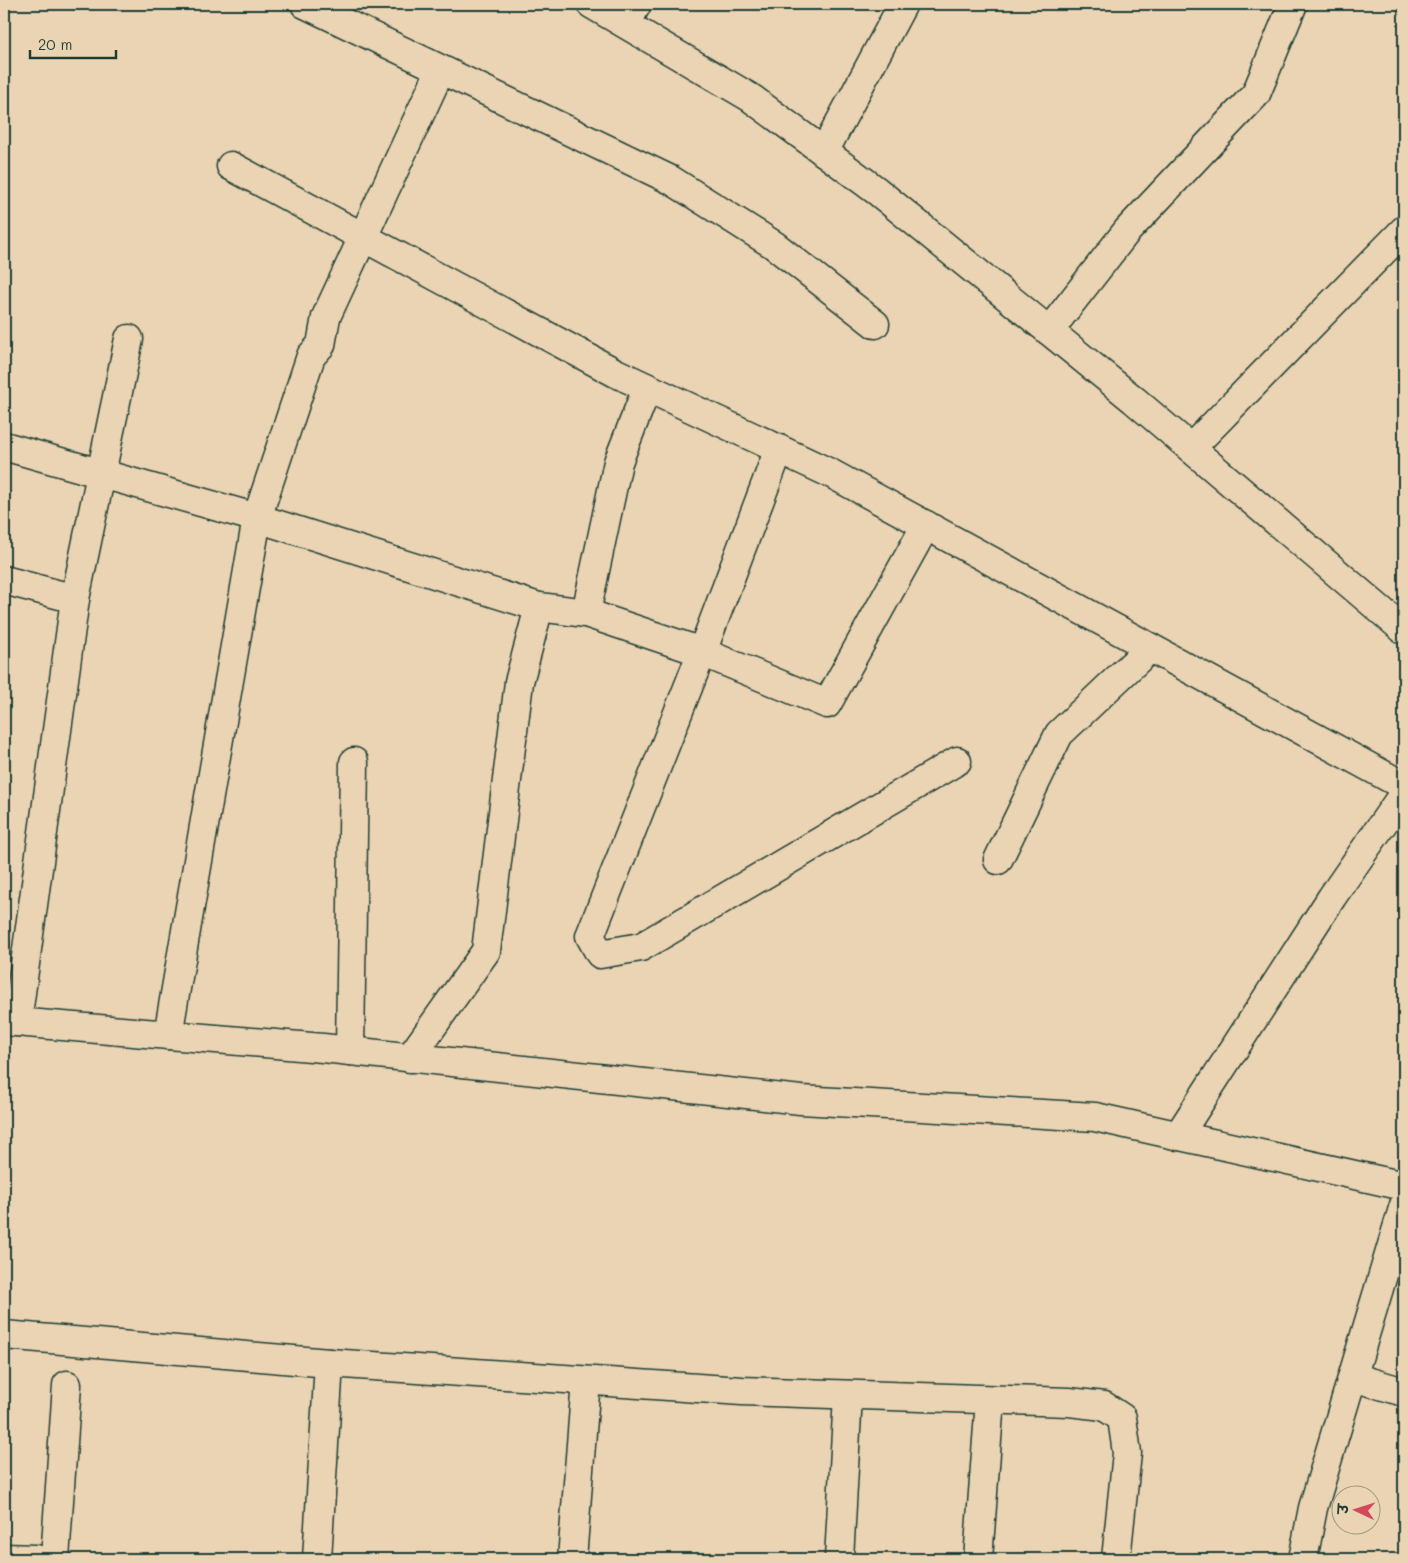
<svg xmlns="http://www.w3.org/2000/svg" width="1408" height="1563" viewBox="0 0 1408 1563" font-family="Mali,'Playpen Sans Deva',sans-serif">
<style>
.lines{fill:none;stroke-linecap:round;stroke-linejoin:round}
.street-casing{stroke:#1f3d34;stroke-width:31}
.street{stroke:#ebd4b3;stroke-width:28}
</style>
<rect width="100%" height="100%" fill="#ebd4b3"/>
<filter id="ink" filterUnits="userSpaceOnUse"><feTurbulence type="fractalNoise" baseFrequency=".02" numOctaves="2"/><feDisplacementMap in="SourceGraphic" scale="10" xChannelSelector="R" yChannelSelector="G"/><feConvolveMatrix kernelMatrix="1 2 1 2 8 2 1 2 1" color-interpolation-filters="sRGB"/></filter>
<g filter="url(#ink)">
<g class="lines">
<g class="street-casing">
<g id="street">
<path d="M305 4 671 180 774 245 875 324"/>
<path d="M591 4 751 98 877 191 1134 400 1404 630"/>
<path d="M626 24 637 4"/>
<path d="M824 152 903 4"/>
<path d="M231 166 616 373 832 474 1404 786"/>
<path d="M1049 331 1127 231 1256 94 1293 4"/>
<path d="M4 446 257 518 539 607 586 613 702 652 827 704 926 525"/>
<path d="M1191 448 1404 230"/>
<path d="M779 449 702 652 590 936 600 954 641 947 957 761"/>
<path d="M4 580 75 599"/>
<path d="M586 613 618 462 647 388"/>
<path d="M998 860 1059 734 1150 648"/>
<path d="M4 1021 323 1048 801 1100 1095 1117 1404 1186"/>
<path d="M17 1022 75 599 129 339"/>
<path d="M168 1035 257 518 311 356 321 345 326 317 440 71"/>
<path d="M350 1051 354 762"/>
<path d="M410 1058 486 951 519 682 539 607"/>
<path d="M1178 1136 1332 897 1404 793"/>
<path d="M4 1335 329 1363 742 1391 1069 1402 1104 1406 1122 1418 1127 1453 1116 1559"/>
<path d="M1353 1377 1404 1392"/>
<path d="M4 1558 36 1559"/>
<path d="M55 1559 67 1385"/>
<path d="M317 1559 329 1363"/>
<path d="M572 1559 586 1381"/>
<path d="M839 1559 848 1395"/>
<path d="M978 1559 990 1400"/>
<path d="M1303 1559 1313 1508 1404 1205"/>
</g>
</g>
<use href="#street" class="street"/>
</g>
</g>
<rect width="1408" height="1563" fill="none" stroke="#ebd4b3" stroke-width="20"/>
<rect x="10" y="10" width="1388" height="1543" fill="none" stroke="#1f3d34" stroke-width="2" filter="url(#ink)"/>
<g transform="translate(1356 1510) rotate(274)"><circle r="24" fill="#ebd4b3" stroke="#999880"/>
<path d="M0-4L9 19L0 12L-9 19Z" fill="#d1495b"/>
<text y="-8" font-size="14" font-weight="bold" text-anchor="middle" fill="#1f3d34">उ</text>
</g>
<path d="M30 50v8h86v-8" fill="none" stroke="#1f3d34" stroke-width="2.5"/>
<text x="38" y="50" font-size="15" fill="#1f3d34" stroke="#ebd4b3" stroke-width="4" paint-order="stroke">20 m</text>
</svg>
